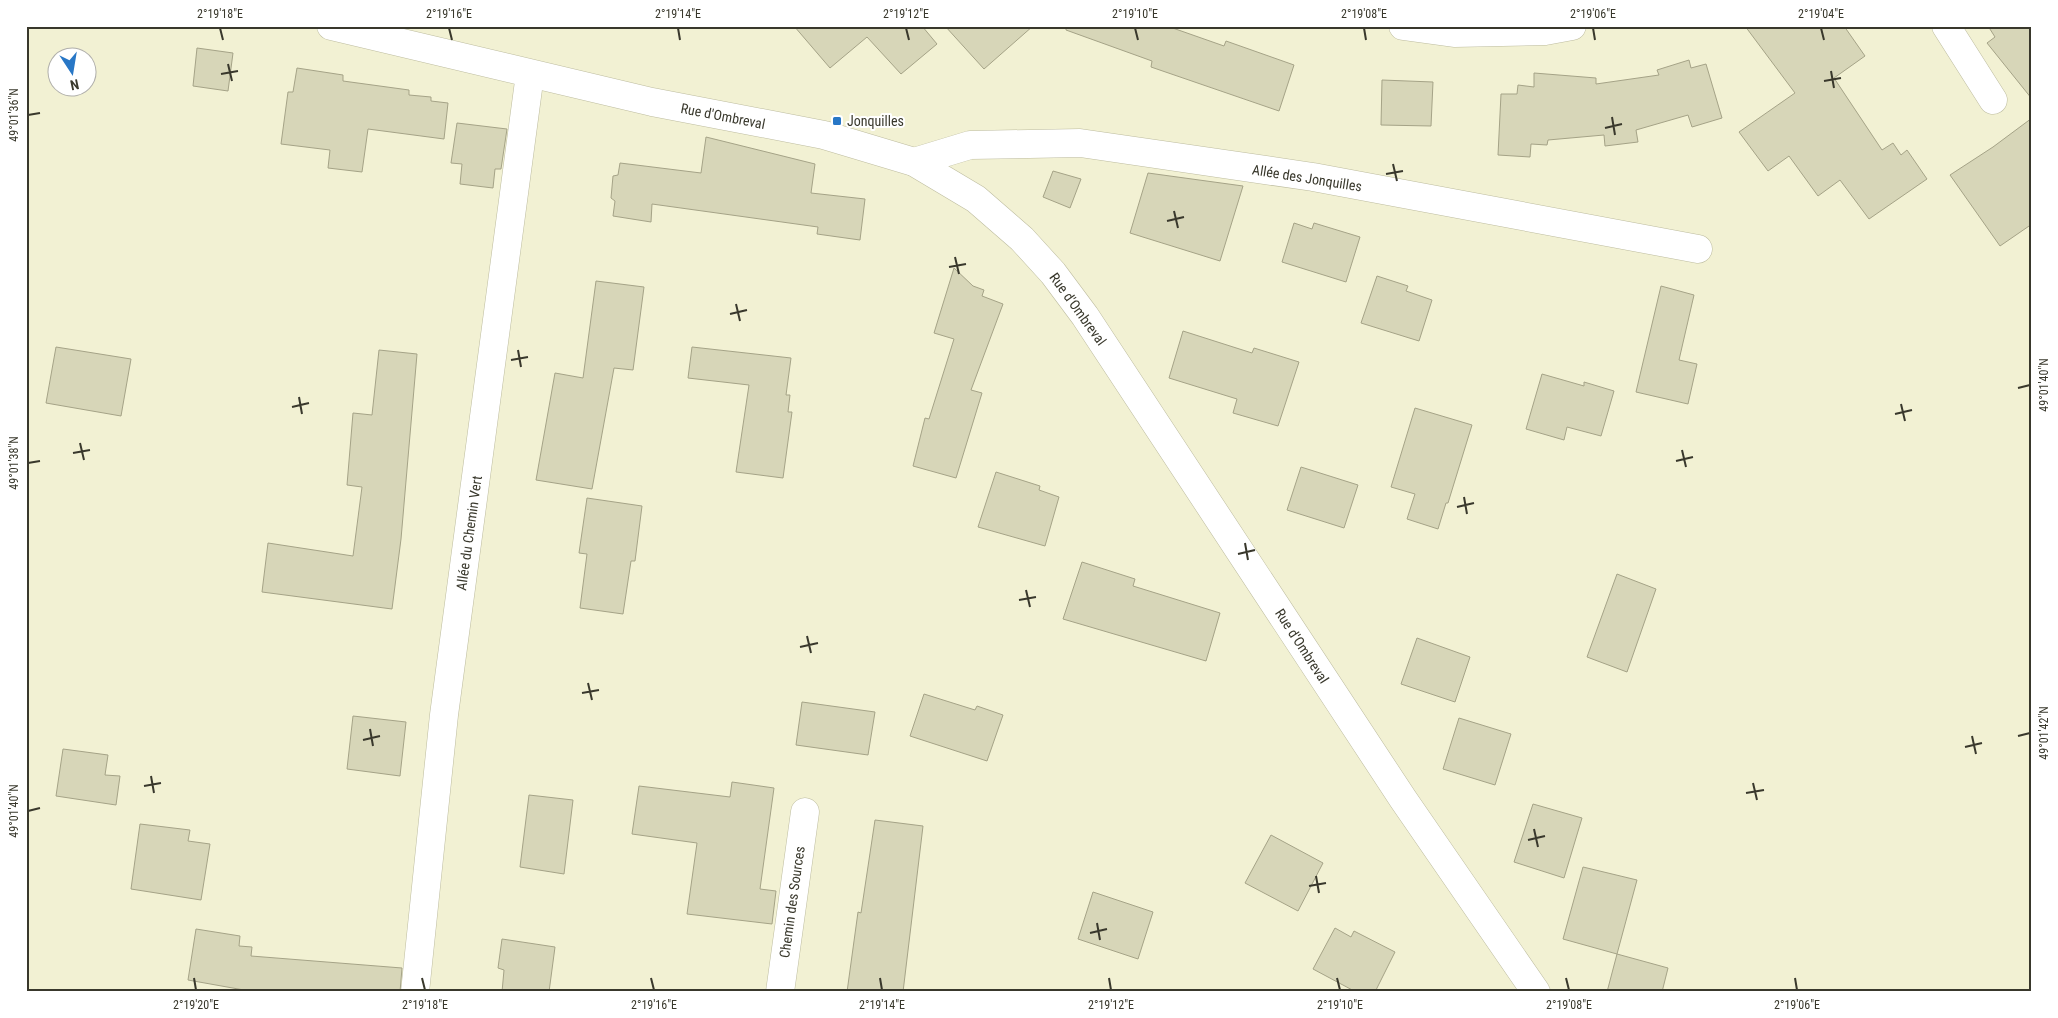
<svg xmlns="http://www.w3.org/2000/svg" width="2058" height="1018" viewBox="0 0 2058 1018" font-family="'Roboto Condensed',sans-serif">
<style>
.building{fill:#d7d6b8;stroke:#a5a387}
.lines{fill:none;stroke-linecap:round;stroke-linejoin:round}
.minor-casing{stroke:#bdbc9f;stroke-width:29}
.minor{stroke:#fff;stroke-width:28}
.ticks{fill:none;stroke:#39382c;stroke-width:2}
.poi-dot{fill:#2877c6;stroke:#fff;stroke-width:2}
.labels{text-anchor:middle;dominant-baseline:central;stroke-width:4;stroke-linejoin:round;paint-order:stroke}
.street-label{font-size:14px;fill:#39382c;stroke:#fff}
.poi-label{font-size:14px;fill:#39382c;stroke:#fff;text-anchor:start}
.neatline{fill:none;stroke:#39382c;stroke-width:2}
.ticks-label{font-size:12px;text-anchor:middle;fill:#39382c}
</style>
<rect width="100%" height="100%" fill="#f2f1d3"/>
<g class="building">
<path d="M794 26H922L937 44 901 74 867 37 830 68Z"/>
<path d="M945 26H1033L984 69Z"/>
<path d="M1066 26H1167L1224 46 1226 41 1294 65 1279 111 1151 67 1152 61 1066 30Z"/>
<path d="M1745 26H1844L1865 56 1834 78 1882 150 1893 143 1901 155 1907 150 1927 179 1869 219 1840 180 1818 196 1789 156 1768 171 1739 132 1795 93Z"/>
<path d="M1988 26H2032V99L1987 43 1995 37Z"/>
<path d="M197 48 233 53 228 91 193 86Z"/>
<path d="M1689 60 1691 68 1706 64 1722 118 1692 127 1688 115 1636 130 1638 142 1605 146 1604 135 1548 140 1547 145 1531 144 1530 157 1498 155 1501 94H1517L1518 85 1534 87V73L1596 78V84L1659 75 1657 70Z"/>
<path d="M297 68 343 75V81L409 90V95L431 97V101L448 103 444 139 368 129 362 172 328 168 330 150 281 144 288 92H293Z"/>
<path d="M1382 80 1433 82 1431 126 1381 125Z"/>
<path d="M2032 118V224L2000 246 1950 175 1993 147Z"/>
<path d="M457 123 507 129 501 169H495L493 188 460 184 462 164 451 163Z"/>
<path d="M706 137 815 164 811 193 865 199 860 240 817 234 818 227 652 204 651 222 613 216 615 201 611 198 613 176 618 175 620 163 701 173Z"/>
<path d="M1053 171 1081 179 1070 208 1043 197Z"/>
<path d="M1148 173 1243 186 1220 261 1130 233Z"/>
<path d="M1294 223 1312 229 1314 223 1360 237 1346 282 1282 262Z"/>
<path d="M954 268 973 286 984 290 982 296 1003 304 971 390 982 393 956 478 913 466 925 418 929 419 954 339 934 333Z"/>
<path d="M1377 276 1408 286 1406 291 1432 300 1419 341 1361 323Z"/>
<path d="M596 281 644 287 633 370 614 368 592 489 536 480 555 373 583 378Z"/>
<path d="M1661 286 1694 295 1679 360 1697 364 1688 404 1636 392Z"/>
<path d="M1183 331 1252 353 1254 348 1299 362 1278 426 1233 413 1237 399 1169 378Z"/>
<path d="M56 347 131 359 121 416 46 403Z"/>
<path d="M692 347 791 358 786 395H790L788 412H792L783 478 736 472 749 385 688 378Z"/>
<path d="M379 350 417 354 401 539 392 609 262 592 268 543 353 556 362 487 347 485 353 413 372 415Z"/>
<path d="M1542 374 1584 386V382L1614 391 1601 436 1567 427 1564 440 1526 429Z"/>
<path d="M1415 408 1472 425 1448 503H1446L1438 529 1407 519 1415 494 1391 487Z"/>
<path d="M1301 467 1358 485 1344 528 1287 510Z"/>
<path d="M996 472 1040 486 1039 490 1059 497 1045 546 978 527Z"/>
<path d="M587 498 642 506 635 561H631L623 614 580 608 587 554 579 553Z"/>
<path d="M1082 562 1135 579 1133 586 1220 613 1206 661 1063 619Z"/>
<path d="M1617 574 1656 589 1627 672 1587 657Z"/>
<path d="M1417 638 1470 657 1455 702 1401 684Z"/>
<path d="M924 694 975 710 977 706 1003 715 987 761 910 736Z"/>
<path d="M802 702 875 712 868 755 796 745Z"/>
<path d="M353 716 406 722 400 776 347 769Z"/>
<path d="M1459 718 1511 734 1495 785 1443 769Z"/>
<path d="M63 749 108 755 105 775 120 776 116 805 56 796Z"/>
<path d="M732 782 774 788 760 889 776 891 772 924 687 914 697 843 632 834 639 786 730 797Z"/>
<path d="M529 795 573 800 564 874 520 867Z"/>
<path d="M1533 804 1582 818 1564 878 1514 862Z"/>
<path d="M875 820 923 826 903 992H847L858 912 861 913Z"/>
<path d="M140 824 190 830 188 841 210 844 201 900 131 889Z"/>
<path d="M1271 835 1323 863 1298 911 1245 883Z"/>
<path d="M1583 867 1637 880 1617 954 1668 968 1662 992H1607L1617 954 1563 939Z"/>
<path d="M1093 892 1153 912 1138 959 1078 939Z"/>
<path d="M1335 928 1351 937 1354 931 1395 952 1375 992H1356L1313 969Z"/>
<path d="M196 929 240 936 239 946 252 947 251 956 402 968 400 992H255L188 980Z"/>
<path d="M502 939 555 947 549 992H502L504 970 498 968Z"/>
</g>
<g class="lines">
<g class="minor-casing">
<g id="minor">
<path d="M331 26 652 102 824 135 914 162 976 199 1022 239 1053 273 1085 316 1403 799 1536 992"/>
<path d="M1403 26 1454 33 1545 31 1572 26"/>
<path d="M1946 26 1993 100"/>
<path d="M914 162 970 145 1080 143 1313 177 1698 249"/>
<path d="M415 992 444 715 530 74"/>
<path d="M780 992 805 812"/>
</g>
</g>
<use href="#minor" class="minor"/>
</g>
<path class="ticks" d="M220 28 223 40M449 28 452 40M678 28 680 40M906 28 909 40M1135 28 1138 40M1364 28 1366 40M1593 28 1595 40M1821 28 1824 40M228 64 232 81M1831 71 1834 88M221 74 238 71M1824 81 1841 78M28 115 40 113M1612 117 1615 135M1605 128 1622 124M1393 164 1397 181M1386 174 1403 171M1174 211 1178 228M1167 221 1184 217M955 257 959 274M949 267 966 264M736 304 740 321M730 314 747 310M518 350 521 367M511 360 528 357M2018 388 2030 385M299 397 302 414M1901 404 1905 421M292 407 309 403M1895 414 1912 410M80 443 84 460M1682 450 1686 467M73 453 90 450M1676 461 1693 457M28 463 40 461M1464 497 1467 514M1457 507 1474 503M1245 543 1248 560M1238 554 1255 550M1026 590 1030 607M1019 600 1036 597M807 636 811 653M800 647 818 643M588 683 592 700M582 693 599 690M370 729 373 746M1972 736 1976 754M2018 736 2030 733M363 740 380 736M1965 747 1982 743M151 776 154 793M1753 783 1757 800M144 786 161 783M1746 793 1764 790M28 811 40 808M1534 829 1538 847M1528 840 1545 836M1316 876 1319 893M1309 886 1326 883M1097 923 1100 940M1090 933 1107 929M194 978 196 990M422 978 425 990M651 978 654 990M880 978 882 990M1109 978 1111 990M1337 978 1340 990M1566 978 1569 990M1795 978 1797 990"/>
<rect class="poi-dot" x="832" y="116" width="10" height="10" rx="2.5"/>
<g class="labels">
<g class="street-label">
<text transform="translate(723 116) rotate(11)">Rue d'Ombreval</text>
<text transform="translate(1307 178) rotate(9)">Allée des Jonquilles</text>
<text transform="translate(1078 309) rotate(54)">Rue d'Ombreval</text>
<text transform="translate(469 533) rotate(-82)">Allée du Chemin Vert</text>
<text transform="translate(1302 646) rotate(57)">Rue d'Ombreval</text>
<text transform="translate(792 902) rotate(-82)">Chemin des Sources</text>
</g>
<g class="poi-label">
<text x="847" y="121">Jonquilles</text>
</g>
</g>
<rect width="2058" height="1018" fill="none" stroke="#ffffff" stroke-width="55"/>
<g transform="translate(72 72) rotate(168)"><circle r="24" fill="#ffffff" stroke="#b0afab"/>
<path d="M0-4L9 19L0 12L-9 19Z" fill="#2877c6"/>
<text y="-8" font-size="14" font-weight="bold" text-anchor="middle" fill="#39382c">N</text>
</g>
<rect x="28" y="28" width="2002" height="962" class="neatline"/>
<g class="ticks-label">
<text x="220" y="18">2°19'18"E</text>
<text x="449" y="18">2°19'16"E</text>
<text x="678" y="18">2°19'14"E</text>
<text x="906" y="18">2°19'12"E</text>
<text x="1135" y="18">2°19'10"E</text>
<text x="1364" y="18">2°19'08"E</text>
<text x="1593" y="18">2°19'06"E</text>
<text x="1821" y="18">2°19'04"E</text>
<text transform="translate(14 115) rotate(-90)" y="4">49°01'36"N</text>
<text transform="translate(2044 385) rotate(-90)" y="4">49°01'40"N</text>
<text transform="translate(14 463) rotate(-90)" y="4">49°01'38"N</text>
<text transform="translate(2044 733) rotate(-90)" y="4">49°01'42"N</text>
<text transform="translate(14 811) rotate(-90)" y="4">49°01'40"N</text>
<text x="196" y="1009">2°19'20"E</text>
<text x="425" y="1009">2°19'18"E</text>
<text x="654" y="1009">2°19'16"E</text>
<text x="882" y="1009">2°19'14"E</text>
<text x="1111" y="1009">2°19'12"E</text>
<text x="1340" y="1009">2°19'10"E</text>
<text x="1569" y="1009">2°19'08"E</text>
<text x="1797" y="1009">2°19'06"E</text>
</g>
</svg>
